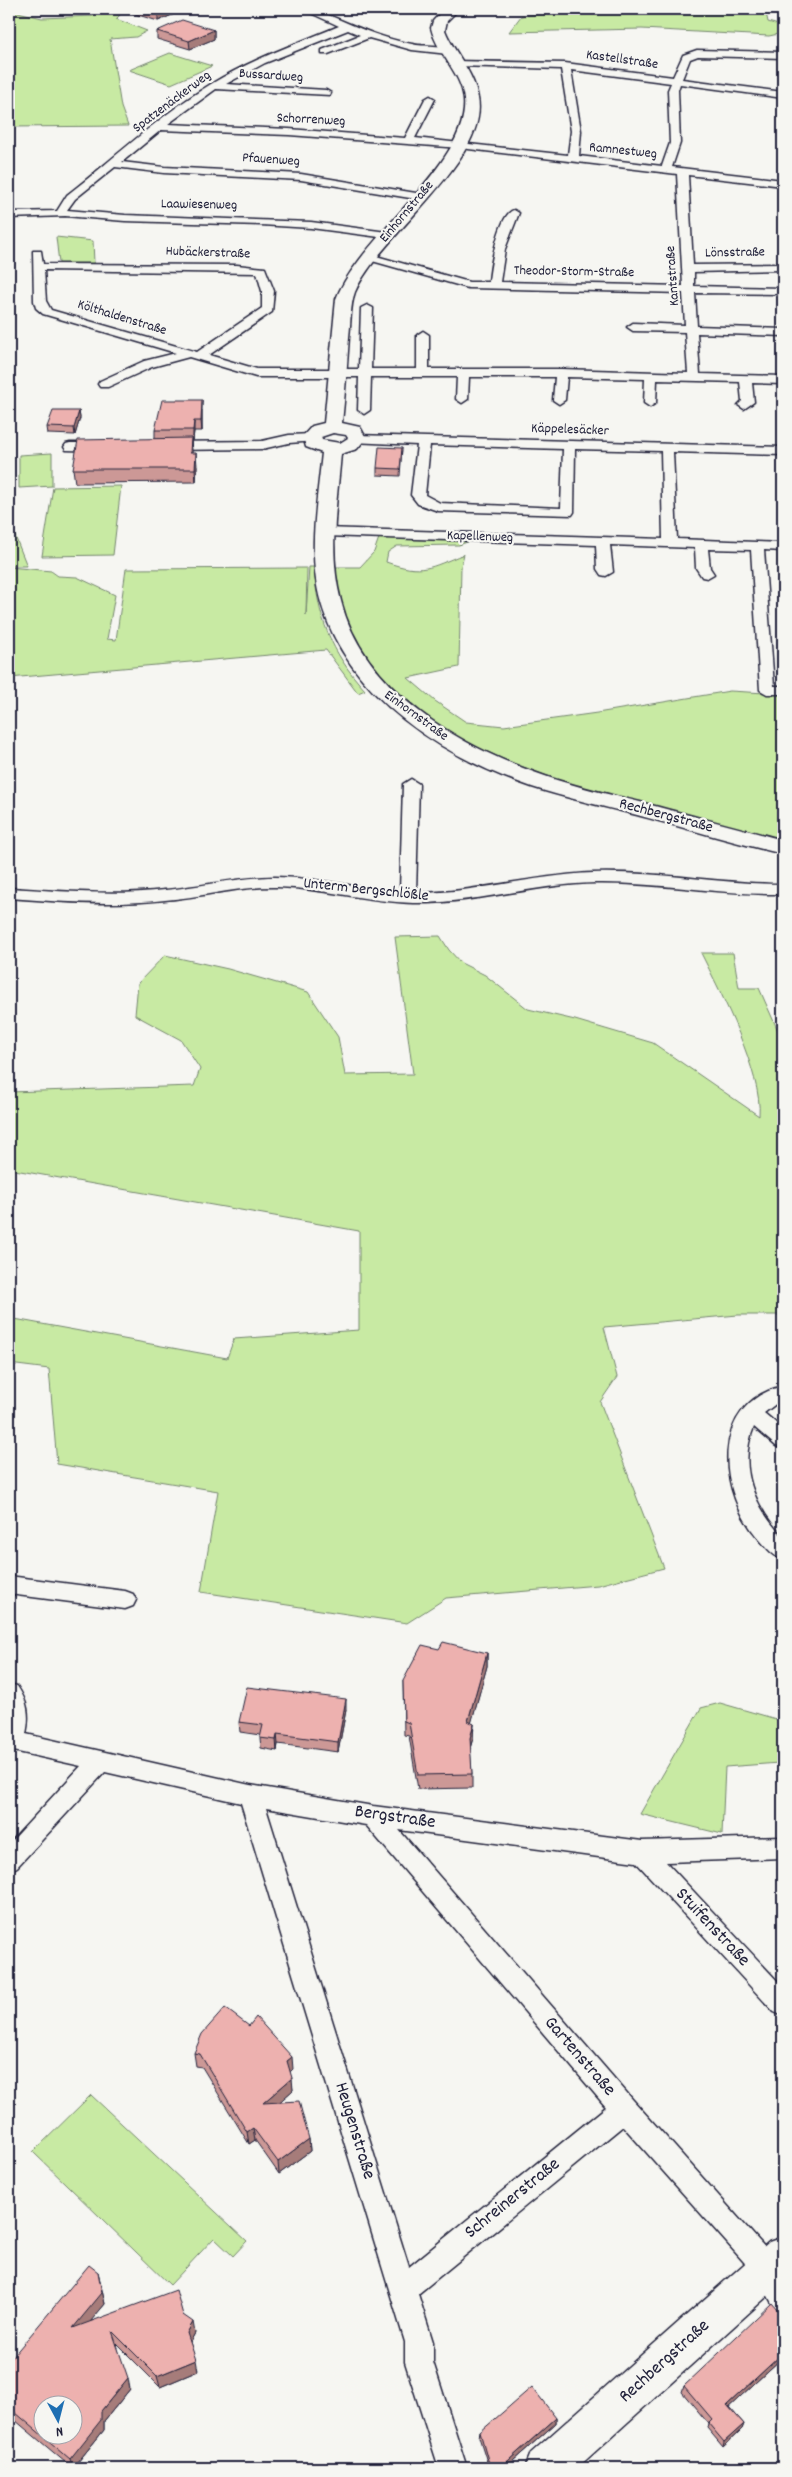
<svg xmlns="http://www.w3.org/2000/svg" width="792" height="2477" viewBox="0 0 792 2477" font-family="Dekko,sans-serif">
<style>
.green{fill:#c8eaa3;stroke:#75866f}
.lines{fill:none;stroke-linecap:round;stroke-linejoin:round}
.stream{stroke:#658aa9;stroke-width:3}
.street-casing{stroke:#22223b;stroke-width:3}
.secondary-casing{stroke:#22223b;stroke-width:3}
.street{fill:#f6f6f2;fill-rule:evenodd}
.secondary{fill:#f6f6f2;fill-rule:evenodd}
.wall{fill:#cc9896;stroke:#22223b}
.shaded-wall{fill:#a67c7a;stroke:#22223b}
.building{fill:#edb1af;stroke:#22223b;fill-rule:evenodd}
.labels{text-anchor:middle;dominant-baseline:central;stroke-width:4.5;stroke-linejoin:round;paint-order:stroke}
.far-street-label{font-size:14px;fill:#22223b;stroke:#f6f6f2}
.street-label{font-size:16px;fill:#22223b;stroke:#f6f6f2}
.near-street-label{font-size:19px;fill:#22223b;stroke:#f6f6f2}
</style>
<rect width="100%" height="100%" fill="#f6f6f2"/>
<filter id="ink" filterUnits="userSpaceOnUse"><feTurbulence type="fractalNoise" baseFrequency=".02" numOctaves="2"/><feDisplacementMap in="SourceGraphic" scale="10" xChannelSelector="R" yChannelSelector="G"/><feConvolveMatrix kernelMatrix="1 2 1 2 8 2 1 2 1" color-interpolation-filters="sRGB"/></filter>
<g filter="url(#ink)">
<g class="green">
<path d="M98 9 120 15 116 19 147 31 136 37 110 39 121 107 128 126 9 127V12H18L42 18 93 16 92 11Z"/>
<path d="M544 9H780L766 13 768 22 782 26 783 33 769 36 642 29 509 32 521 16 549 13Z"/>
<path d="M170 53 212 66 171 84 129 70Z"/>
<path d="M56 237 93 241 94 263H59Z"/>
<path d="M52 453V486L19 488V455Z"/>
<path d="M121 486 113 555 42 556 53 487Z"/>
<path d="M9 521 27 566H9Z"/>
<path d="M380 535 478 538 459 545 397 546 388 552 386 562C423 575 429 568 464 554L461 566 459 667 408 678 435 701 466 722 504 726 597 713 730 691 783 694V841C651 803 425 771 353 640 342 621 337 589 336 567H360L374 552Z"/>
<path d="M9 567 51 571 58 576 77 577 115 595 107 639 116 640 126 569 307 568 306 615 309 567H314C317 616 331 653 365 690L358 693 326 650 9 678Z"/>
<path d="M440 936 449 950 461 963 485 975 528 1009 575 1020 653 1043 759 1116C763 1074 721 993 701 953H733L739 988H759L779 1033 783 1037V1315H738L604 1327 617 1377 600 1402 664 1568 598 1585 446 1598 407 1623 201 1592 218 1491 57 1464 49 1369 9 1364V1318L227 1358 234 1339 359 1330V1231L9 1169V1092L194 1086 200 1069 181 1040 135 1015 138 983 165 955 228 969 308 992 338 1037 345 1075 413 1074 395 937Z"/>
<path d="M720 1703 783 1721V1769L779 1763 725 1767 722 1834 640 1814 701 1708Z"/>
<path d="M91 2095 247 2241 233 2256 214 2238 170 2285 33 2152Z"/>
</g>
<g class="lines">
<path class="stream" d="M655 9 687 11 758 9"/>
<g class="street-casing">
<g id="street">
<path d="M302 9H314C346 22 378 38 412 44 423 47 445 44 453 51L448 54 412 50 369 38 328 54H322V50L360 35 348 30 265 63 226 84 326 90 331 93 330 95 216 89 168 124 289 129 405 138 425 99 430 96 435 99 415 138 568 155 571 131 561 69 456 66 451 63 453 61 565 63 673 77 683 55 697 50 783 52V58L698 56 690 59 682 79 783 92V98L680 84 678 90 680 143 672 167 783 180V186L688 175 693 265 783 264V270L694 272V286L783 288V294L695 293 697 326 783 329V336L697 333 700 374 783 376V384L752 383 754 402 744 409 738 405 742 401 740 382 657 380 656 403 650 407 644 403 645 379 567 377 565 400 559 404 553 400 555 377H469L468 399 462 403 456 399 457 377H371L370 410 364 414 358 410 359 377H256L189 357 152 367 108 387H100L98 384 100 381 144 361 176 353 43 314 36 308 34 301 33 251H41L43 264 237 265 265 268 274 291 272 312 209 355 257 369H359L361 308 367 305 373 308 371 369H417V335L423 331 429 335V369H561L688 373 685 332 633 331 627 327 633 323 685 325 683 293 468 288 365 259 363 257 369 254 469 282H489C490 268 499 213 514 210L519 213 505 249 500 282 683 286 677 174 460 148 289 135 161 130 122 162 164 167 301 174 422 194 427 197 422 200 301 180 164 173 115 167 75 199 67 210 125 215 311 222 387 232 393 235 387 238 311 228 261 225 125 221 65 216 9 218V212L57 211 67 195C115 158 160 115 211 84 252 59 296 44 339 26ZM571 70 671 83 668 90 670 143 662 166 579 156 581 131ZM44 270 257 273 262 291V308L197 352 51 310 46 301Z"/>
<path d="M312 434 316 435 318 438 316 441 289 443 262 449 166 450 160 446 166 442 262 441 289 435Z"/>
<path d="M356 435 783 447V455L673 452 677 539 783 543V551L764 550 774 686H783V694H767L760 690 751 550 708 549 710 568 714 574 707 578 702 577 696 568 695 548 610 545 613 572 606 576 601 575 597 569 596 545 325 536 318 532 325 528 663 539 661 451 575 449 574 512 572 515 438 511 418 504 411 495 417 445 352 442 350 439ZM430 445 563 449 561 508 440 503 425 495Z"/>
<path d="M70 443H101L107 447 101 451 66 450 64 447 66 444Z"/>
<path d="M411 779 419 784 416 893C476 893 534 875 593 873 657 871 720 884 783 884V894C721 895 659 882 596 883 534 884 475 904 413 903 368 902 323 888 277 887 239 886 203 897 165 900 113 906 60 902 9 898V888C61 891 113 896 165 890 202 887 237 877 275 877 317 877 358 889 400 892L403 784Z"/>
<path d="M783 1386V1402L777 1403 764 1413 783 1429V1448L776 1446 754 1427C737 1467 755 1508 783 1537V1560C773 1556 767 1548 760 1540 717 1493 709 1404 783 1386Z"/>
<path d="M9 1576 125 1591 133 1594 136 1600 133 1606 125 1609 9 1594Z"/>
<path d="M9 1684 17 1686C28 1702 30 1715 26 1734L250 1785 373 1806 642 1841 783 1837V1858L666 1862 783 1987V2016L774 2012 636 1862 399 1830 633 2100 777 2261 783 2271V2311L774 2307 759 2279 623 2126 418 2294 433 2342V2362L467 2468H439L405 2362V2342L241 1803 105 1772 17 1867 9 1871V1844L81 1766 9 1750ZM266 1808 366 1825 606 2107 409 2267Z"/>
</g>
</g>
<g class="secondary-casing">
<g id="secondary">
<path d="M444 9H459L447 21 445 30C454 53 474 72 478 98 490 159 379 236 355 292 350 305 351 322 349 337 347 366 345 394 342 423L360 427 366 438 357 449 341 454C337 503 328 552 341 601 364 692 462 748 545 776 576 787 609 794 640 802 688 815 736 827 783 840V854C734 843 686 828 637 815 602 806 566 798 532 787 443 757 349 698 321 603 307 555 317 502 322 453L306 447 303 436 312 426 324 423 336 299C359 238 470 163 464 100 462 73 437 54 431 28L433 21ZM333 433 346 435 348 438 340 443 322 440 321 437Z"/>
<path d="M783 2237V2282L577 2468H525L531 2453 769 2242Z"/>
</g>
</g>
<use href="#street" class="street"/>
<use href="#secondary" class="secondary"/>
</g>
<g class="wall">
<path d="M118 9H186L158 21Z"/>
<path d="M214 30V39L190 49 157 39V31Z"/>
<path d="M202 410V431H194L193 440H191L192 453 197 466 196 482 75 483 73 469 155 439V430Z"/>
<path d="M79 411 80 418 75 435 48 434 47 427Z"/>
<path d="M402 448 400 476 377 475V468Z"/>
<path d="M487 1653V1666L471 1723 474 1724 473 1738 470 1748 472 1774V1788L418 1789 409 1736 404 1735 403 1681Z"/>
<path d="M346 1710 338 1752 278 1744 277 1751 261 1748 260 1738V1735L240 1732 239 1722Z"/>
<path d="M194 2053 293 2069 290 2072 293 2090 279 2102 309 2139 310 2151 279 2174 255 2140 249 2144 202 2067 196 2066Z"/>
<path d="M98 2272 105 2304 90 2321 183 2315 195 2333 190 2342 198 2371 160 2387 116 2343 130 2389 104 2421V2430L73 2468H72L9 2415V2361Z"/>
<path d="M783 2316V2357L729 2407 744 2424 742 2429 723 2447 707 2428 708 2423 682 2392 684 2386Z"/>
<path d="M556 2418V2423L505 2468H489L479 2437 480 2432Z"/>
</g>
<g class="shaded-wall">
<path d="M161 9H186L158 21V10Z"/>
<path d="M214 30V39L190 49 189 41Z"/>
<path d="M202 400V431L201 421Z"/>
<path d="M79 411 80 418 75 435 74 428Z"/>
<path d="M194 421V431L193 440V430Z"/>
<path d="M191 438 192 452 191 466 190 453Z"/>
<path d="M196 453 197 466 196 482 195 469Z"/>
<path d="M487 1653V1666L468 1735V1721Z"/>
<path d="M346 1699V1710L338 1752V1742Z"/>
<path d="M474 1724 473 1738 469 1752 470 1738Z"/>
<path d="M277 1734 278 1744 277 1751 276 1740Z"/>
<path d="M292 2057 293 2069 288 2074 287 2061Z"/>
<path d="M292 2078 293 2090 264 2116 263 2103Z"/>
<path d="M253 2128 255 2140 249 2144 247 2132Z"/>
<path d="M309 2139 310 2151 279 2174 278 2162Z"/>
<path d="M98 2272 105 2304 76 2339 73 2328Z"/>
<path d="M193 2322 195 2333 189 2344 187 2333Z"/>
<path d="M783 2353V2357L726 2410 727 2405Z"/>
<path d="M196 2360 198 2371 160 2387 157 2376Z"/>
<path d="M128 2378 130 2389 104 2421V2430L73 2468 70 2459 101 2411Z"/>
<path d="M556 2418V2423L505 2468H500Z"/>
<path d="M744 2424 742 2429 723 2447 724 2442Z"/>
</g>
<g class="building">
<path d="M182 20 214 30 189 41 157 31Z"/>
<path d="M162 400H202L201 421H194L193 430H155Z"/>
<path d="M53 411H79L74 428 47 427Z"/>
<path d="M191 438 190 453H196L195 469H73L78 440Z"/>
<path d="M379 447 402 448 400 469 377 468Z"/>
<path d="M443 1642 487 1653 468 1721 474 1724 470 1738 472 1774 418 1775 409 1723 404 1721 403 1681 422 1645 439 1649Z"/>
<path d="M247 1687 346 1699 338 1742 277 1734 276 1740 260 1738 263 1725 239 1722Z"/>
<path d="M225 2008 249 2026 256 2017 292 2057 287 2061 292 2078 263 2103 299 2101 309 2139 278 2162 253 2128 247 2132 200 2054 194 2053 202 2034Z"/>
<path d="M89 2265 98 2272 102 2293 73 2328 176 2290 183 2315 193 2322 187 2333 196 2360 157 2376 112 2331 128 2378 101 2411V2420L70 2459 9 2407V2361ZM42 2404H72V2434H42Z"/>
<path d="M772 2303 783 2316V2353L727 2405 744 2424 724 2442 708 2423 712 2419 684 2386Z"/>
<path d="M532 2387 556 2418 500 2468 490 2467 480 2432Z"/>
</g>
</g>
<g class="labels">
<g class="far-street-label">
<text transform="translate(622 60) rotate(8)">Kastellstraße</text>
<text transform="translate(271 76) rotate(4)">Bussardweg</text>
<text transform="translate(172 102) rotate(-37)">Spatzenäckerweg</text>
<text transform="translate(311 120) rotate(3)">Schorrenweg</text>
<text transform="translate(623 151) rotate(6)">Ramnestweg</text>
<text transform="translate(271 160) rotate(4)">Pfauenweg</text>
<text transform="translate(199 205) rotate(1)">Laawiesenweg</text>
<text transform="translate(407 212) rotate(-50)">Einhornstraße</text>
<text transform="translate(208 253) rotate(2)">Hubäckerstraße</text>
<text transform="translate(735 253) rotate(-1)">Lönsstraße</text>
<text transform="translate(574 272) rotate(1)">Theodor-Storm-Straße</text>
<text transform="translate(673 276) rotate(-94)">Kantstraße</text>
<text transform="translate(122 318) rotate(17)">Költhaldenstraße</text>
<text transform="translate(570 430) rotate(2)">Käppelesäcker</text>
<text transform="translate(480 537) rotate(2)">Kapellenweg</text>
<text transform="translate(416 716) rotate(36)">Einhornstraße</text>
</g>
<g class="street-label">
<text transform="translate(666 816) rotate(15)">Rechbergstraße</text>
<text transform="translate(366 890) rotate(6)">Unterm Bergschlößle</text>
</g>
<g class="near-street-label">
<text transform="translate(395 1818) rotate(8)">Bergstraße</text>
<text transform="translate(712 1928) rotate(47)">Stuifenstraße</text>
<text transform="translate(579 2057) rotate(49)">Gartenstraße</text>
<text transform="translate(354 2131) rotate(73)">Heugenstraße</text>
<text transform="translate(513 2199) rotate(-39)">Schreinerstraße</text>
<text transform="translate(665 2362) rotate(-42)">Rechbergstraße</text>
</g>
</g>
<rect width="792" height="2477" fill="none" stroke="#f6f6f2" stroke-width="30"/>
<rect x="15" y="15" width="762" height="2447" fill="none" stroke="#22223b" stroke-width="2" filter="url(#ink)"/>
<g transform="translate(58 2420) rotate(173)"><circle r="24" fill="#f6f6f2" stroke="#a1a1a9"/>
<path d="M0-4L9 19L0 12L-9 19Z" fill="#1f6fb2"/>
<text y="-8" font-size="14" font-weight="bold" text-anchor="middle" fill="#22223b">N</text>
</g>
</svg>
